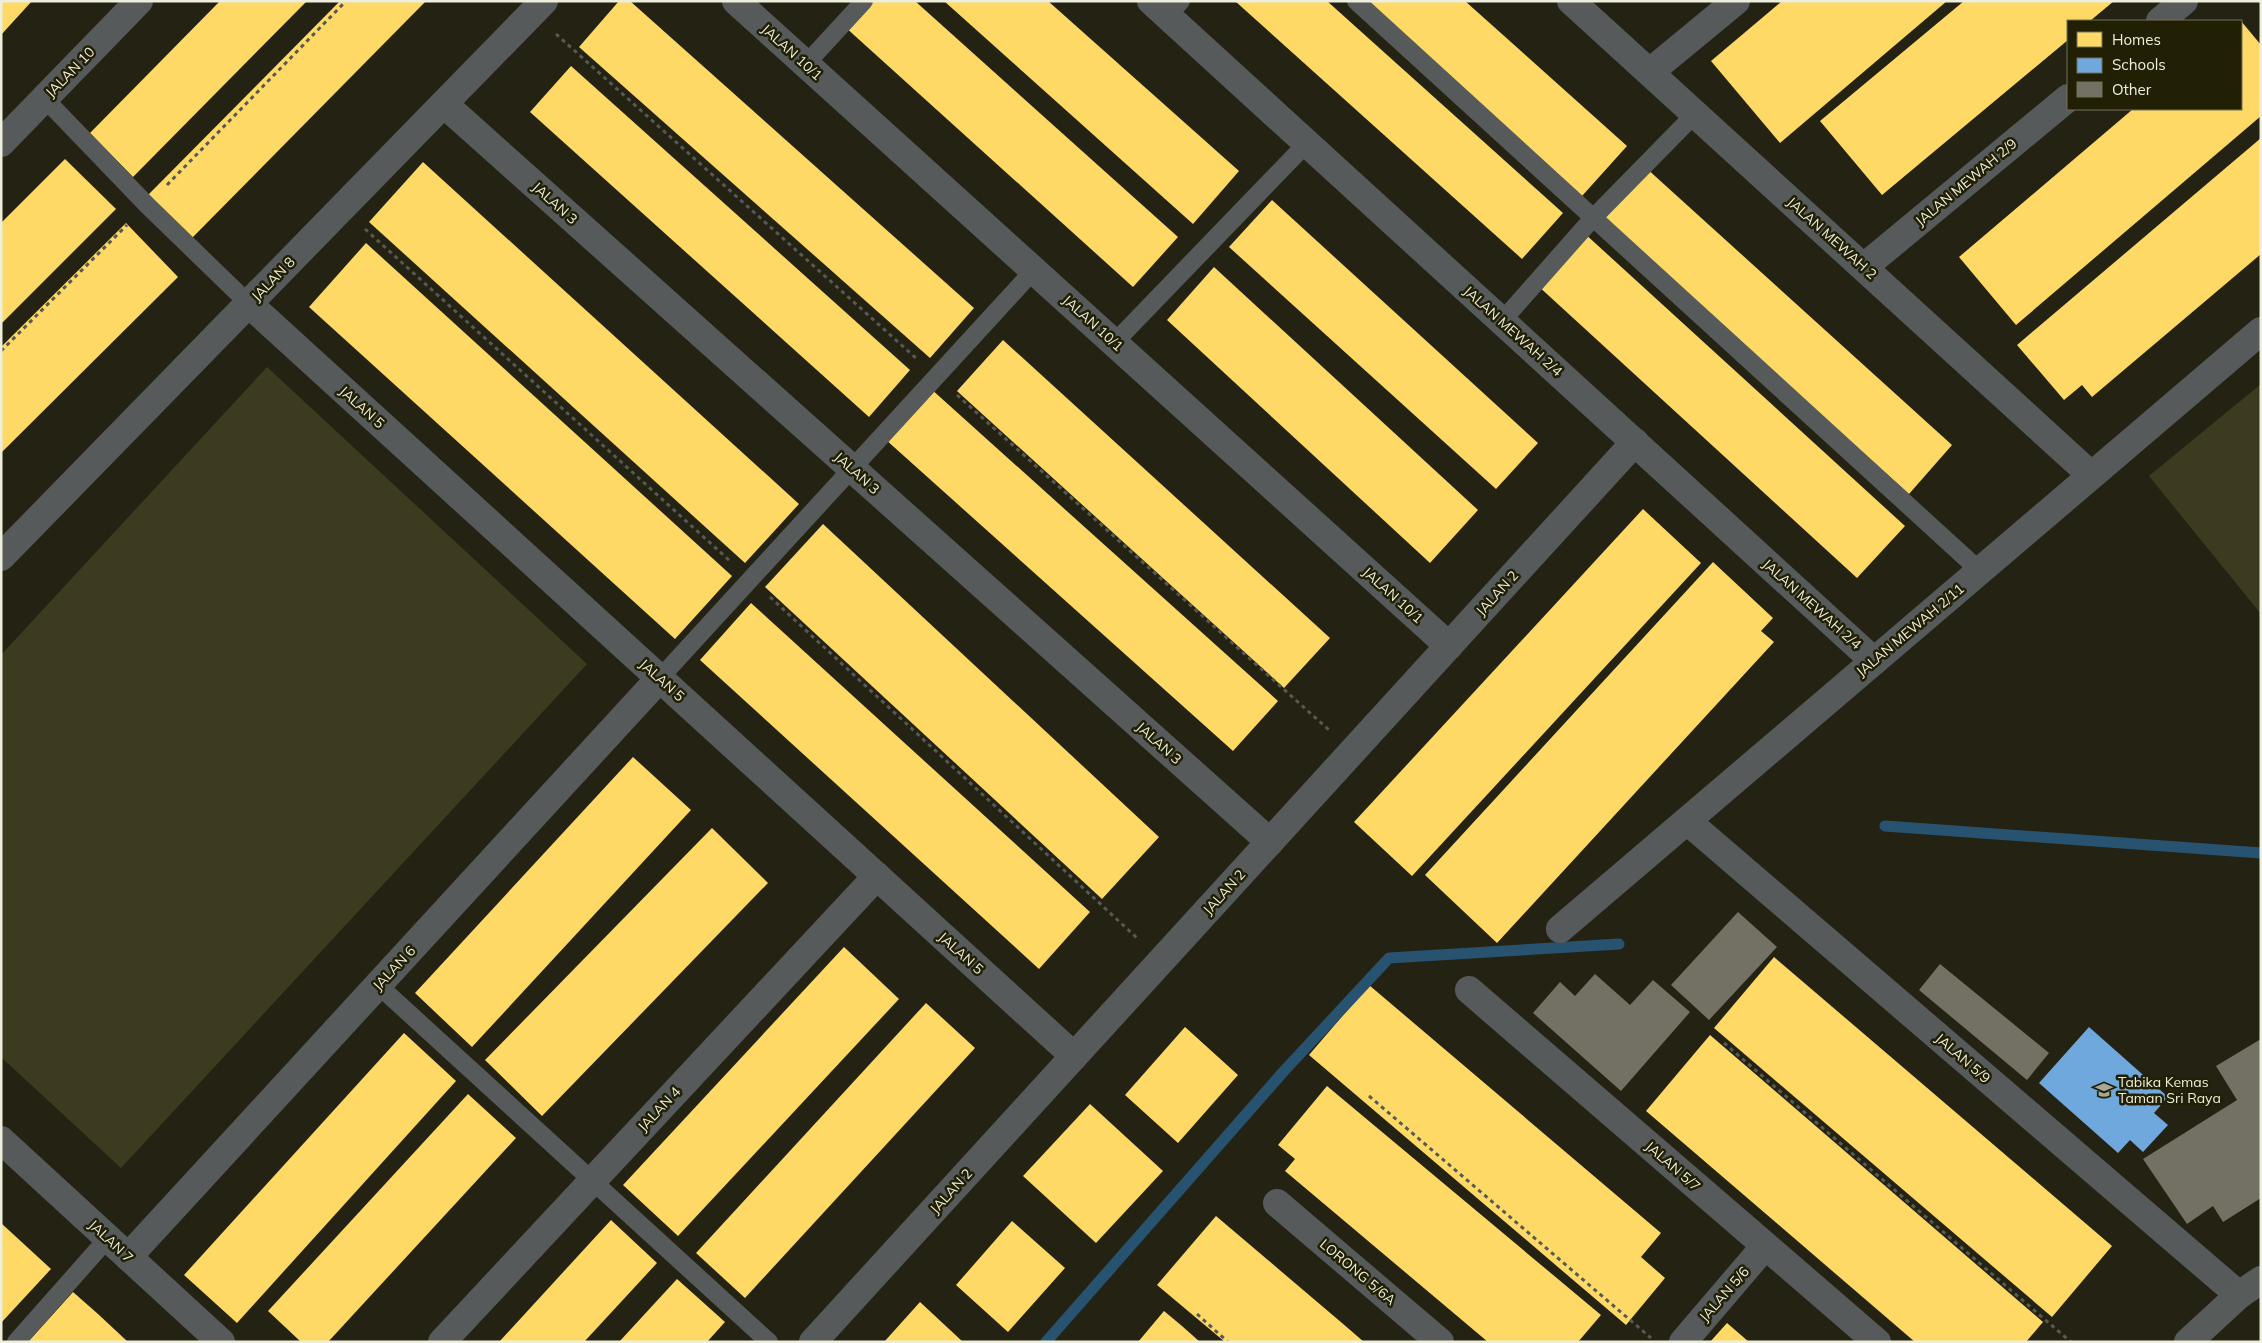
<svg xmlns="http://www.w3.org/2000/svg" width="2262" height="1343" viewBox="0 0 2262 1343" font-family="Mulish,sans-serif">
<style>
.green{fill:#3d3b1f}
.homes{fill:#ffd966}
.schools{fill:#6fa8dc}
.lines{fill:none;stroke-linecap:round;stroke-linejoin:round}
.stream{stroke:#285370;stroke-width:11}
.building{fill:#727163}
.path{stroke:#575954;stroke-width:3;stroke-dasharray:4 4;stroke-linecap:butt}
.lane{stroke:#565a5a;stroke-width:18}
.street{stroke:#565a5a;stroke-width:28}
.secondary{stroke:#575c5a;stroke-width:28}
.labels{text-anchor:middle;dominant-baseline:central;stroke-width:5;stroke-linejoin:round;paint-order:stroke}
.street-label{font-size:14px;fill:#eed;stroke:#211f04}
.poi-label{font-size:14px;fill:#eed;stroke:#211f04;text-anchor:start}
</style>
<rect width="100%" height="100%" fill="#242313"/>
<g class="green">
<path d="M267 367 587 664 121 1168 1 1057V655Z"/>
<path d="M2261 384V614L2149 476Z"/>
</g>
<g class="homes">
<path d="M1 1H32L1 35Z"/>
<path d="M220 1H307L133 177 90 133Z"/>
<path d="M340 1H426L192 238 148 195Z"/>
<path d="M619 1H630L974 308 930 358 579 47Z"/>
<path d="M866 1H915L1178 237 1133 287 844 26Z"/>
<path d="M944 1H1048L1239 171 1193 224Z"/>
<path d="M1235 1H1327L1563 213 1522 259Z"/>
<path d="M1363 1H1465L1627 146 1582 196Z"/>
<path d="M1782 1H1947L1780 143 1711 61Z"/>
<path d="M1964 1H2114L2090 21H2068V40L1882 195 1820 121Z"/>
<path d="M2241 21 2261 45V116L2016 325 1959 257 2133 109H2241Z"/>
<path d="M571 66 910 370 869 417 530 112Z"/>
<path d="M2261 138V254L2092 397 2082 385 2064 400 2017 345Z"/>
<path d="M65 159 116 209 1 324V223Z"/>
<path d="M423 162 799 504 745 563 369 222Z"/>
<path d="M1645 167 1952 445 1909 494 1601 217Z"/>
<path d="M1272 200 1538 443 1496 489 1229 247Z"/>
<path d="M126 223 178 277 1 453V347Z"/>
<path d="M1583 232 1905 526 1857 578 1536 284Z"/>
<path d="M366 243 732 576 675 639 309 307Z"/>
<path d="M1214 267 1478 510 1430 563 1167 320Z"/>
<path d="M1003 340 1330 638 1284 688 957 391Z"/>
<path d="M930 388 1278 701 1233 751 885 439Z"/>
<path d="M1643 509 1701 563 1412 876 1354 822Z"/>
<path d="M823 524 1159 837 1102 899 765 587Z"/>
<path d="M1713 562 1773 618 1761 631 1774 642 1497 943 1425 875Z"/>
<path d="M751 603 1090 912 1039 969 700 660Z"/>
<path d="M633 757 691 810 472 1047 415 993Z"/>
<path d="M712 828 768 883 542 1116 485 1060Z"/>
<path d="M844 947 899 999 678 1236 623 1185Z"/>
<path d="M1774 957 2112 1246 2052 1317 1714 1028Z"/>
<path d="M1369 985 1661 1233 1641 1257 1665 1278 1626 1325 1309 1055Z"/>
<path d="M926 1003 975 1048 745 1298 696 1253Z"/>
<path d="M1185 1027 1238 1075 1178 1143 1125 1095Z"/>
<path d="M404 1033 456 1081 237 1323 184 1275Z"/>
<path d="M1710 1035 2043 1322 2026 1342H1915L1646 1111Z"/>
<path d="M1327 1086 1601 1315 1578 1342H1488L1285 1171 1295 1159 1278 1145Z"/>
<path d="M468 1094 516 1138 328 1342H301L268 1311Z"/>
<path d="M1090 1104 1163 1171 1096 1243 1023 1176Z"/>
<path d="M1216 1216 1342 1323 1364 1342H1225L1157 1285Z"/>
<path d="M611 1220 657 1263 584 1342H499Z"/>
<path d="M1012 1221 1065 1268 1008 1332 956 1285Z"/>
<path d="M1 1223 51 1269 1 1323Z"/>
<path d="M677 1279 725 1322 707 1342H619Z"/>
<path d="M73 1292 98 1314 128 1342H28Z"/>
<path d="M920 1302 963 1342H884Z"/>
<path d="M1164 1311 1182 1326 1200 1342H1138Z"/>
<path d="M1727 1323 1749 1342H1710Z"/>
</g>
<path class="schools" d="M2089 1027 2168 1097 2154 1113 2168 1125 2143 1152 2130 1140 2118 1153 2039 1083Z"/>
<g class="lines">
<g class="stream">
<path d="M1885 826 2261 853"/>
<path d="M1046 1342 1284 1071 1389 958 1619 944"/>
</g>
</g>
<g class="building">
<path d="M1738 912 1777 947 1709 1020 1671 985Z"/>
<path d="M1940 964 2049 1053 2027 1080 1919 990Z"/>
<path d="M1595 974 1630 1005 1653 980 1690 1012 1621 1091 1533 1013 1560 982 1575 996Z"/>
<path d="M2261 1039V1198L2223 1222 2213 1206 2187 1224 2143 1159 2237 1100 2216 1066Z"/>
</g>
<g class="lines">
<g class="path">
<path d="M556 34 917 359"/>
<path d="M167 185 346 1"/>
<path d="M365 229 730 561"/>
<path d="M1 351 127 225"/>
<path d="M957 395 1329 730"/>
<path d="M770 597 1137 938"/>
<path d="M1724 1043 2071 1342"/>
<path d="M1369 1096 1651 1338"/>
<path d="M1197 1314 1228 1342"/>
</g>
<g class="lane">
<path d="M1356 1 1980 571"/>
<path d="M1167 16 1181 1"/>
<path d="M806 64 864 1"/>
<path d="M44 98 147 205 249 304"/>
<path d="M1502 321 1593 218 1695 114"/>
<path d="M1114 343 1307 143"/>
<path d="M660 678 1034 270"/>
<path d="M378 985 769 1342"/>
<path d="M16 1342 108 1238"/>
</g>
<g class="street">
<path d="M736 1 1449 646"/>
<path d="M1151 1 1874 661"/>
<path d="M1571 1 2091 475"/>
<path d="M2160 21 2184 1"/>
<path d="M1650 72 1736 1"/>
<path d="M444 104 1270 842"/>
<path d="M1 143 139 1"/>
<path d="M1864 267 2068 98"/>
<path d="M249 304 1074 1056"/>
<path d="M1 557 544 1"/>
<path d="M1687 821 2239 1295"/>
<path d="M1560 929 2261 331"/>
<path d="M1469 990 1877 1342"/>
<path d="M1 1140 221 1342"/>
<path d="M1277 1203 1440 1342"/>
<path d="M128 1257 660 678"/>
<path d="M442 1342 877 876"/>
<path d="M813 1342 1635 442"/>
<path d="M1683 1342 1765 1246"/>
</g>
<path class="secondary" d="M2188 1342 2239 1295 2261 1280"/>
</g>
<defs>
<g id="school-bare" transform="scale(1.35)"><path d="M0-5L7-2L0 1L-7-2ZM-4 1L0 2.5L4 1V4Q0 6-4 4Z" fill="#a7a796" stroke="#211f04" stroke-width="2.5" paint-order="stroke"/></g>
</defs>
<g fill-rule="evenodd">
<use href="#school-bare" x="2104" y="1090"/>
</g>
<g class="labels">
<g class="street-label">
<text transform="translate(792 52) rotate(42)">JALAN 10/1</text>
<text transform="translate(70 72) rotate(-46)">JALAN 10</text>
<text transform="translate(1966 182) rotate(-40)">JALAN MEWAH 2/9</text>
<text transform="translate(555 203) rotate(42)">JALAN 3</text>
<text transform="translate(1832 238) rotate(42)">JALAN MEWAH 2</text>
<text transform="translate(273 279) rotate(-46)">JALAN 8</text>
<text transform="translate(1093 323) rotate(42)">JALAN 10/1</text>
<text transform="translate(1513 331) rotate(42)">JALAN MEWAH 2/4</text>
<text transform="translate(362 407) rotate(42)">JALAN 5</text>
<text transform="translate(857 473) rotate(42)">JALAN 3</text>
<text transform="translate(1497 593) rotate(-48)">JALAN 2</text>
<text transform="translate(1393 595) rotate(42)">JALAN 10/1</text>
<text transform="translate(1812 604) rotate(42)">JALAN MEWAH 2/4</text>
<text transform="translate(1910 630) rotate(-40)">JALAN MEWAH 2/11</text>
<text transform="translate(662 680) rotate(42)">JALAN 5</text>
<text transform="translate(1159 743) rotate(42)">JALAN 3</text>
<text transform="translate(1224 892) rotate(-48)">JALAN 2</text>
<text transform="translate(961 953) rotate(42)">JALAN 5</text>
<text transform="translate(394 968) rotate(-47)">JALAN 6</text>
<text transform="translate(1963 1058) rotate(41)">JALAN 5/9</text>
<text transform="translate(659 1109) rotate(-47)">JALAN 4</text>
<text transform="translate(1673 1166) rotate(41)">JALAN 5/7</text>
<text transform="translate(951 1191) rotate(-48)">JALAN 2</text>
<text transform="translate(111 1241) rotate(43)">JALAN 7</text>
<text transform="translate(1358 1272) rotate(40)">LORONG 5/6A</text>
<text transform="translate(1724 1294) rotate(-49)">JALAN 5/6</text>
</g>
<g class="poi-label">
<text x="2118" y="1082">Tabika Kemas<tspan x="2118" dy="16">Taman Sri Raya</tspan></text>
</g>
</g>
<rect width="2262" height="1343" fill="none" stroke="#eeeedd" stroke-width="5"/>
<rect x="2067" y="20" width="175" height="90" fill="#211f04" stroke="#73725b"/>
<rect x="2077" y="32" width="25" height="15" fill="#ffd966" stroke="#73725b"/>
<text x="2112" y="45" font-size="15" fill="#eeeedd">Homes</text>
<rect x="2077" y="58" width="25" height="15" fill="#6fa8dc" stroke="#73725b"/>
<text x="2112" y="70" font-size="15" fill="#eeeedd">Schools</text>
<rect x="2077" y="82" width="25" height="15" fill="#727163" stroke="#73725b"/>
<text x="2112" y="95" font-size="15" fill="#eeeedd">Other</text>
</svg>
